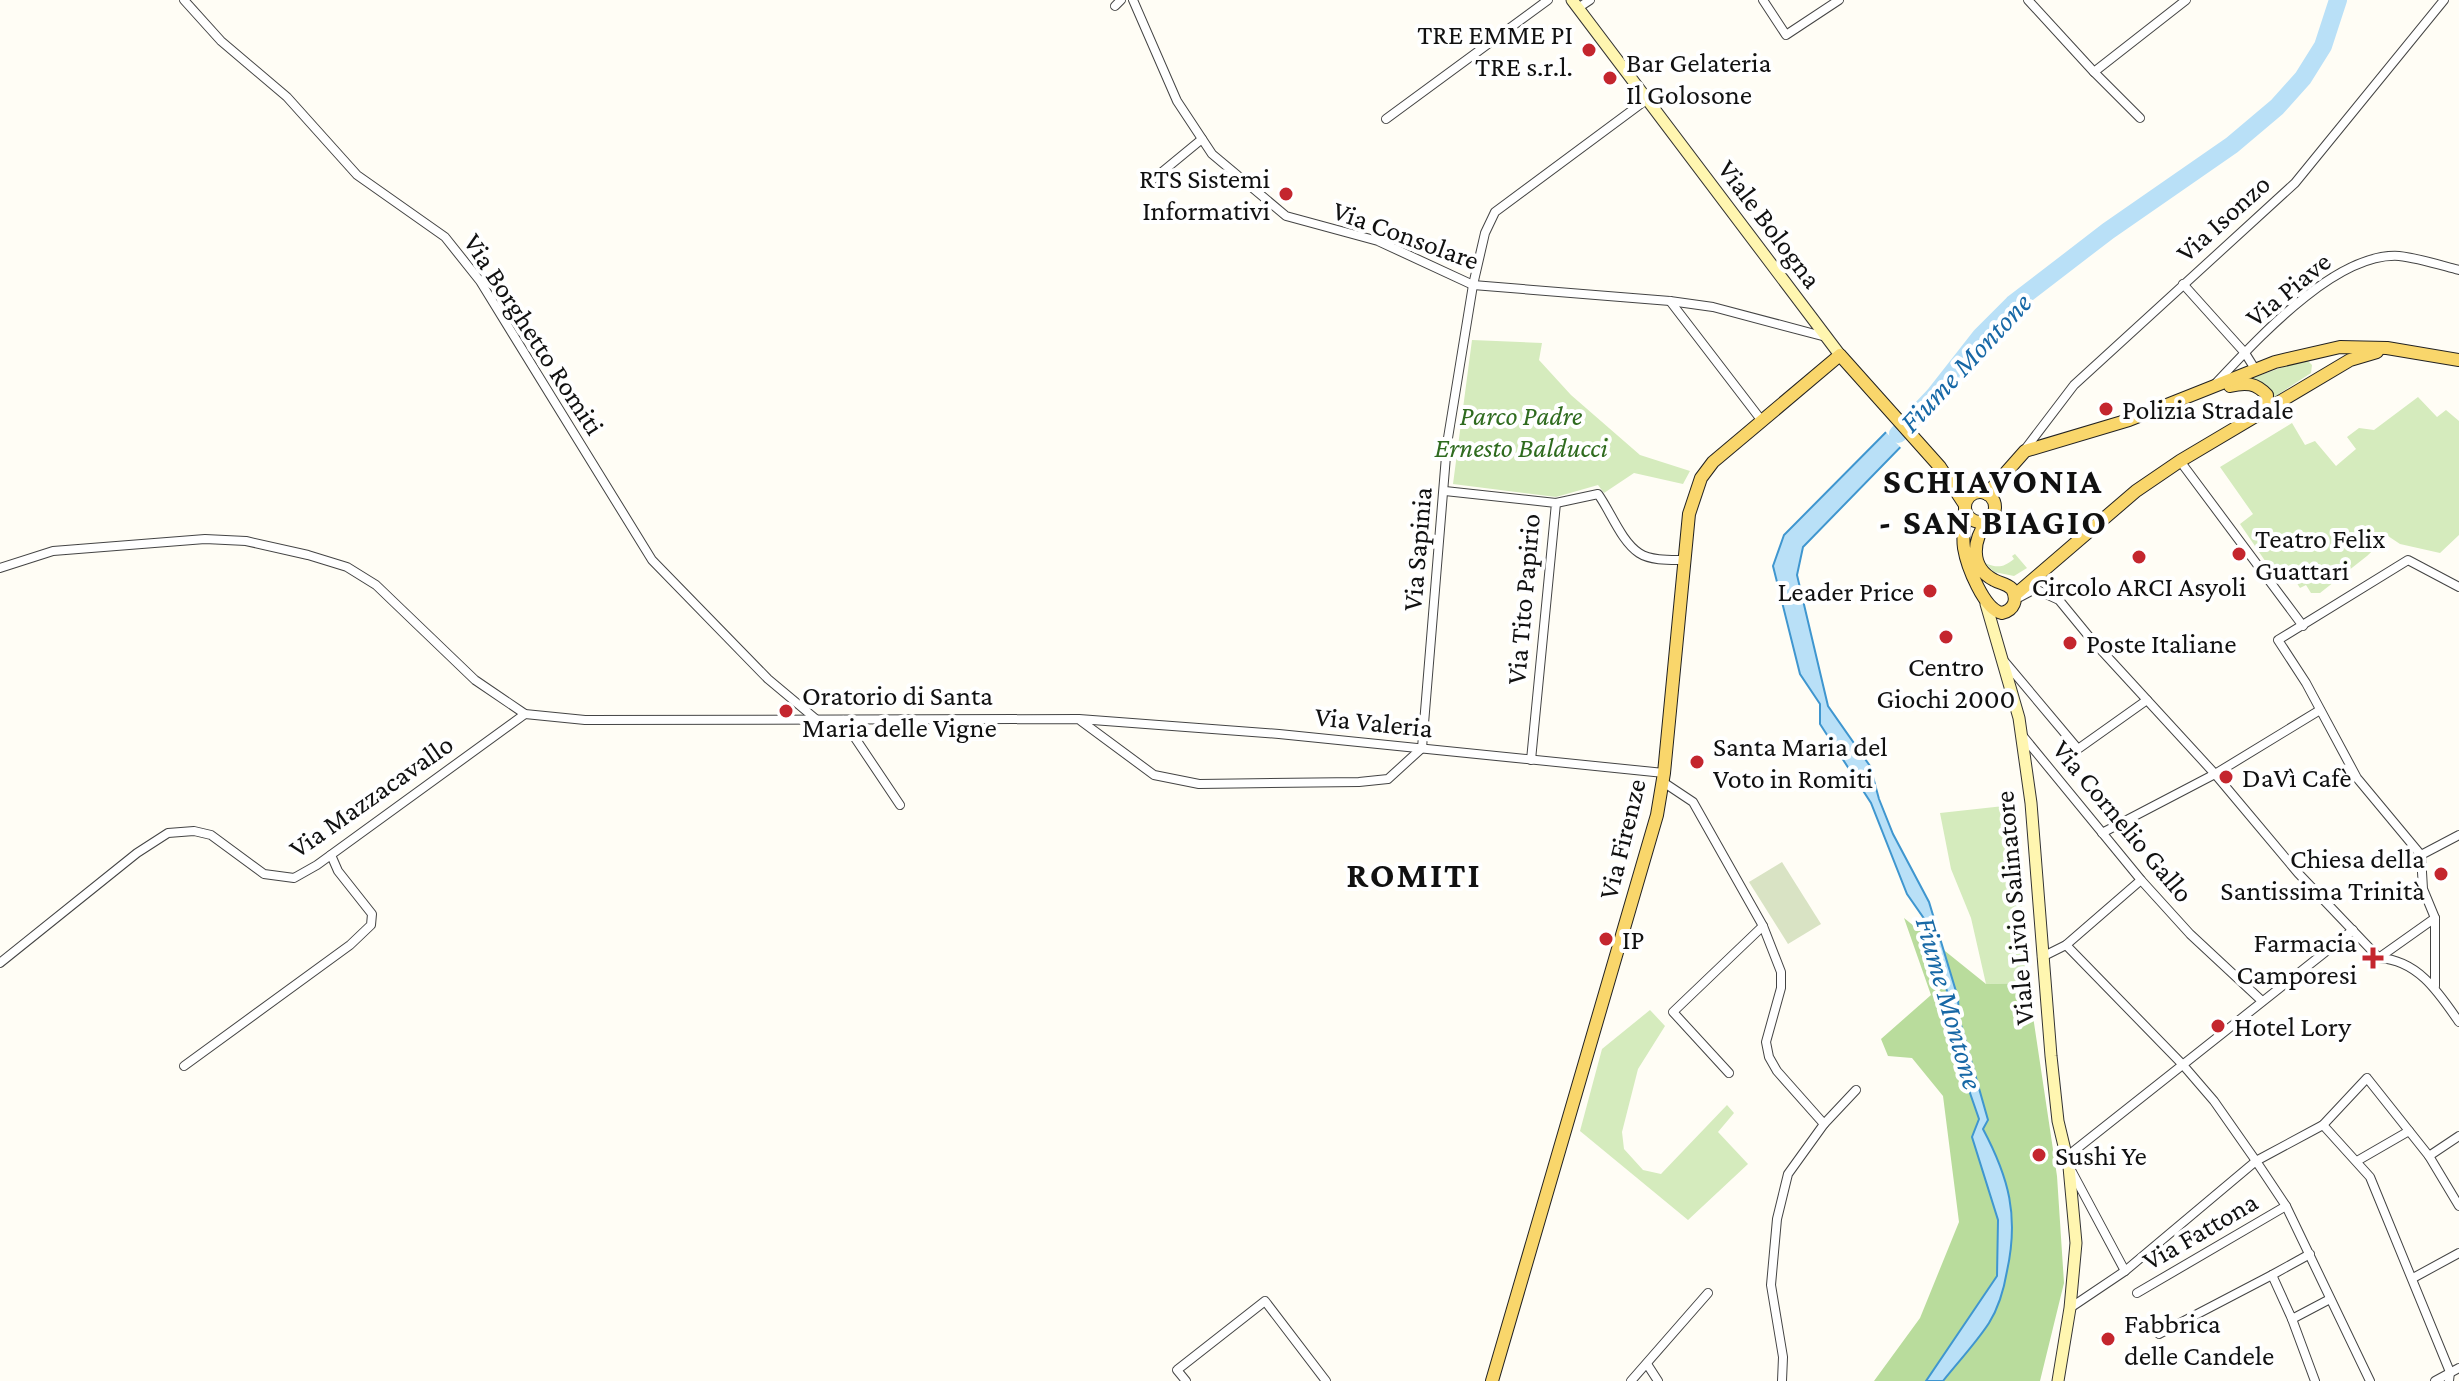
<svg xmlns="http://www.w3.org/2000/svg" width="2459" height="1381" viewBox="0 0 2459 1381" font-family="'Crimson Pro',serif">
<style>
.green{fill:#d5ebbd}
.forest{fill:#b9dc9c}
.cemetery{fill:#d9e3c4}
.water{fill:#b9e0f7;stroke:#3f96cf;stroke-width:2}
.pier{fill:#fffdf5}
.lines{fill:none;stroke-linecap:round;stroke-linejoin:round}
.river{stroke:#b9e0f7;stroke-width:18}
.street-casing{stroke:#444;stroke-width:10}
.secondary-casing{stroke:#333;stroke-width:13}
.primary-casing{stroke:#222;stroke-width:14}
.street{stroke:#fff;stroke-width:8}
.secondary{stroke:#fff6b0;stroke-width:11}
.primary{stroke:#f9d66b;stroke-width:12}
.poi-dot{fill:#c4262e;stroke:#fff;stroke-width:3}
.labels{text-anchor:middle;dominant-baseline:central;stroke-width:8;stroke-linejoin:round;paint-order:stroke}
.poi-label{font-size:28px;fill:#111;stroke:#fff;text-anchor:start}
.street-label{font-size:28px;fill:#111;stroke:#fff}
.park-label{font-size:28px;font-style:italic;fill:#2f6b1f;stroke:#fff}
.water-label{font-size:30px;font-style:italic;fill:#1768a6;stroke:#fff}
.district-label{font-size:36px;font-weight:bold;letter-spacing:2px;fill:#111;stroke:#fff}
</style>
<rect width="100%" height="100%" fill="#fffdf5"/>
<g class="green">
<path d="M1472 340 1542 343 1539 360 1571 395 1640 455 1690 471 1683 484 1634 473 1604 493 1598 485 1556 497 1453 484Z"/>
<path d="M2300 361H2308L2312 365 2311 373 2271 399 2260 381 2247 380Z"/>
<path d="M2418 397 2437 417 2446 410 2459 421V535L2440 553 2400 544 2388 536 2367 556 2320 593H2311L2306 585 2300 588 2293 577 2288 580 2281 571 2274 574 2240 524 2253 514 2220 467 2292 423 2305 445 2315 441 2336 466 2356 449 2347 437 2359 428 2374 430Z"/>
<path d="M2015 554 2027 568 2014 576 1994 572 1985 563C1997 568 2003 568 2014 559L2012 556Z"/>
<path d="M2013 805 2028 983 1986 984 1971 918 1951 869 1940 813Z"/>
<path d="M1650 1010 1665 1026 1638 1069 1622 1132 1624 1149 1643 1170 1661 1174 1727 1105 1734 1113 1718 1132 1748 1164 1688 1220 1580 1131 1602 1049Z"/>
</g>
<path class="forest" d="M1904 918 1986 984 2028 983 2057 1176 2064 1283 2040 1381H1874L1920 1318 1959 1222 1943 1096 1912 1058 1888 1056 1881 1039 1931 995Z"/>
<path class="cemetery" d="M1782 862 1821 924 1788 944 1749 882Z"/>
<path class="water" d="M1908 410 1922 425 1803 547 1797 575 1828 706 1870 766 1879 799 1893 834 1929 902 1958 998 1959 1018 1988 1120 1983 1129C2009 1178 2019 1216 2007 1271 2004 1289 1999 1307 1989 1323 1976 1343 1958 1362 1943 1381H1926L1997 1276 1998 1220 1972 1137 1979 1119 1945 1021 1951 1004 1925 920 1907 894 1871 803 1820 724V704L1800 674 1773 566 1784 535Z"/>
<path class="pier" d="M1906 406 1925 428 1903 450 1883 429Z"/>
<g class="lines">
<path class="river" d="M1898 434 1934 396 1981 336 2013 304 2108 231 2232 145 2277 107 2303 78 2323 46 2338 0"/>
<g class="street-casing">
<g id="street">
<path d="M184 0 221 41 287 97 357 175 445 237 480 281 652 560 768 679 817 720"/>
<path d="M1133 0 1177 101 1212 154 1286 216 1378 241 1473 285 1670 301 1713 307 1826 337"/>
<path d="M1763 0 1786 35 1839 0"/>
<path d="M2028 0 2094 72 2186 0"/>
<path d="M1115 6 1121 0"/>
<path d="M1578 8 1590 0"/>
<path d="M2094 72 2140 118"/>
<path d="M1386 119 1548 0"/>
<path d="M1151 181 1202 139"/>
<path d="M2183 284 2245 353 2255 369"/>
<path d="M1670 301 1762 421"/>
<path d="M2215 384C2256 341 2335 252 2399 256 2418 258 2440 265 2459 270"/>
<path d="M2023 452 2074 385 2295 183 2444 0"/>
<path d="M2180 461 2303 626"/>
<path d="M1445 491 1556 503 1531 760"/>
<path d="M1556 503 1598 494C1611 512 1621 541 1639 553 1651 561 1671 560 1684 560"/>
<path d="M0 568 53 551 205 539 246 541 308 555 347 567 376 585 475 680 525 714 585 720 1079 719 1279 734 1664 773"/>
<path d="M2018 598 2035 589 2059 600 2091 639 2215 774 2298 873 2379 958C2418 960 2439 993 2459 1022"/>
<path d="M2005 662 2078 749 2147 700"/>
<path d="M843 720 900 805"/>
<path d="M1081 721 1154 775 1199 784 1359 782 1388 779 1422 748 1447 444 1473 285 1485 233 1495 212 1646 100"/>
<path d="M2022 735 2141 880 2190 934 2262 1001"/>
<path d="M1663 782 1693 802 1763 926 1781 972V988L1766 1042 1769 1057 1777 1071 1824 1124 1788 1174 1777 1219 1771 1285 1783 1357 1782 1381"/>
<path d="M2102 833 2215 774 2320 710"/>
<path d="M2421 855 2459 835"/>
<path d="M2435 918 2423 889 2421 855 2357 778 2306 683 2278 640 2408 560 2459 587"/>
<path d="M2066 945 2183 1065 2214 1101 2256 1161 2286 1206 2370 1381"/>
<path d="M2042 957 2066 945 2141 880"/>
<path d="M2380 957 2435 918V986"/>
<path d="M0 963 137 853 168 833 194 831 211 835 264 874 294 878 317 865 525 714"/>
<path d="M184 1066 350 945 371 925 372 914 338 871 331 855"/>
<path d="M1729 1073 1673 1012 1763 926"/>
<path d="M1824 1124 1856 1090"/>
<path d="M2323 1125 2370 1177 2450 1372 2449 1381"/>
<path d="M2429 1156 2459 1136"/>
<path d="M2065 1158 2353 930"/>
<path d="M2357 1161 2409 1131"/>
<path d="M2071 1170 2125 1271"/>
<path d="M2310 1254 2272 1275 2292 1319 2330 1299"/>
<path d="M2413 1278 2459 1253"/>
<path d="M2137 1293 2286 1206"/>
<path d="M2070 1308 2125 1271 2256 1161 2323 1125 2367 1078 2429 1156 2459 1206"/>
<path d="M2292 1319 2315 1381"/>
<path d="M2159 1334 2272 1275"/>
<path d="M1647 1364 1658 1381"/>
<path d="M1186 1381 1177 1370 1265 1301 1326 1381"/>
<path d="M1631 1381 1708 1293"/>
<path d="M2435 1381 2459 1368"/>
</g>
</g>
<g class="secondary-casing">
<g id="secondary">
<path d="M1572 0 1840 355"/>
<path d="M1986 604 2019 718 2031 803 2051 1056 2058 1121 2069 1167 2076 1243 2070 1308 2058 1381"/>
</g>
</g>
<g class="primary-casing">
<g id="primary">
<path d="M2230 386C2246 382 2256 383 2267 395L2266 411"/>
<circle cx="1980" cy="507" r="15"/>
<path d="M1987 494 2025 451 2129 420 2275 362 2340 347 2387 348 2459 360"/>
<path d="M1965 509C1965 521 1962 536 1964 548 1967 566 1984 610 2002 613 2014 610 2018 600 2012 589 2006 583 2001 584 1994 580 1969 567 1973 540 1987 521"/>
<path d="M2015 595 2136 491 2180 461 2350 360 2377 352"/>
<path d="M1492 1381 1657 815 1664 773 1689 514 1701 478 1713 462 1840 355 1940 467 1965 505"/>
</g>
</g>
<use href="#street" class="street"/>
<use href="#secondary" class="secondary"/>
<use href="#primary" class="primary"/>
</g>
<g class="poi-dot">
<circle cx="1589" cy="50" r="8"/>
<circle cx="1610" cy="78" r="8"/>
<circle cx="1286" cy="194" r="8"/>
<circle cx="2106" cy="409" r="8"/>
<circle cx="2239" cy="554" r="8"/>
<circle cx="2139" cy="557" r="8"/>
<circle cx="1930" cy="591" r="8"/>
<circle cx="1946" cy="637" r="8"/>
<circle cx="2070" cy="643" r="8"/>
<circle cx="786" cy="711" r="8"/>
<circle cx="1697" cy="762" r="8"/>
<circle cx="2226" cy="777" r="8"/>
<circle cx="2441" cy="874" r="8"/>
<circle cx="1606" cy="939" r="8"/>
<path d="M2369 946h8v8h8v8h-8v8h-8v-8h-8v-8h8z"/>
<circle cx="2218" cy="1026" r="8"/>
<circle cx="2039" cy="1155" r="8"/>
<circle cx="2108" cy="1339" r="8"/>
</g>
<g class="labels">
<g class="poi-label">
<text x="1573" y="34" text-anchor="end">TRE EMME PI<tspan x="1573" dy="32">TRE s.r.l.</tspan></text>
<text x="1626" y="62">Bar Gelateria<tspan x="1626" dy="32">Il Golosone</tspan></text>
<text x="1270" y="178" text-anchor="end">RTS Sistemi<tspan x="1270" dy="32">Informativi</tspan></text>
<text x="2122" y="409">Polizia Stradale</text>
<text x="2255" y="538">Teatro Felix<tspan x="2255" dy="32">Guattari</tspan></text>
<text x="2139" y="586" text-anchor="middle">Circolo ARCI Asyoli</text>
<text x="1914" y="591" text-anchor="end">Leader Price</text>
<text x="2086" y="643">Poste Italiane</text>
<text x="1946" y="666" text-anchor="middle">Centro<tspan x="1946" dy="32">Giochi 2000</tspan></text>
<text x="802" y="695">Oratorio di Santa<tspan x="802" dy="32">Maria delle Vigne</tspan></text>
<text x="1713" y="746">Santa Maria del<tspan x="1713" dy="32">Voto in Romiti</tspan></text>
<text x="2242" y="777">DaVì Cafè</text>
<text x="2425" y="858" text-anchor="end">Chiesa della<tspan x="2425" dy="32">Santissima Trinità</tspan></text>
<text x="1622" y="939">IP</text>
<text x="2357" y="942" text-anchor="end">Farmacia<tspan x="2357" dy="32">Camporesi</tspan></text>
<text x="2234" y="1026">Hotel Lory</text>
<text x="2055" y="1155">Sushi Ye</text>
<text x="2124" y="1323">Fabbrica<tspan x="2124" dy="32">delle Candele</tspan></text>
</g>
<g class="street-label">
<text transform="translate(2223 218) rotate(-42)">Via Isonzo</text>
<text transform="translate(1770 224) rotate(53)">Viale Bologna</text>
<text transform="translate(1406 235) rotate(20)">Via Consolare</text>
<text transform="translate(2288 289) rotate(-39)">Via Piave</text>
<text transform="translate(534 334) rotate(57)">Via Borghetto Romiti</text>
<text transform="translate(1417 549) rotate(-85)">Via Sapinia</text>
<text transform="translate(1523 599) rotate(-85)">Via Tito Papirio</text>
<text transform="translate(1374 722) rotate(6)">Via Valeria</text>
<text transform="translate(371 796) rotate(-35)">Via Mazzacavallo</text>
<text transform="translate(2123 821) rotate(50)">Via Cornelio Gallo</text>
<text transform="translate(1622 839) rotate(-76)">Via Firenze</text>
<text transform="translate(2014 908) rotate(-95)">Viale Livio Salinatore</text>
<text transform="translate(2200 1231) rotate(-30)">Via Fattona</text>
</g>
<g class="park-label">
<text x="1521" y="415">Parco Padre<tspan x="1521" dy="32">Ernesto Balducci</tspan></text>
</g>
<g class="water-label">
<text transform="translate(1965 362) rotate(-47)">Fiume Montone</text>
<text transform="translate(1950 1003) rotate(74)">Fiume Montone</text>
</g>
<g class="district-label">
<text x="1993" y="481">SCHIAVONIA<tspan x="1993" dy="41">- SAN BIAGIO</tspan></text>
<text x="1414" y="875">ROMITI</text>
</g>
</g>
</svg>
